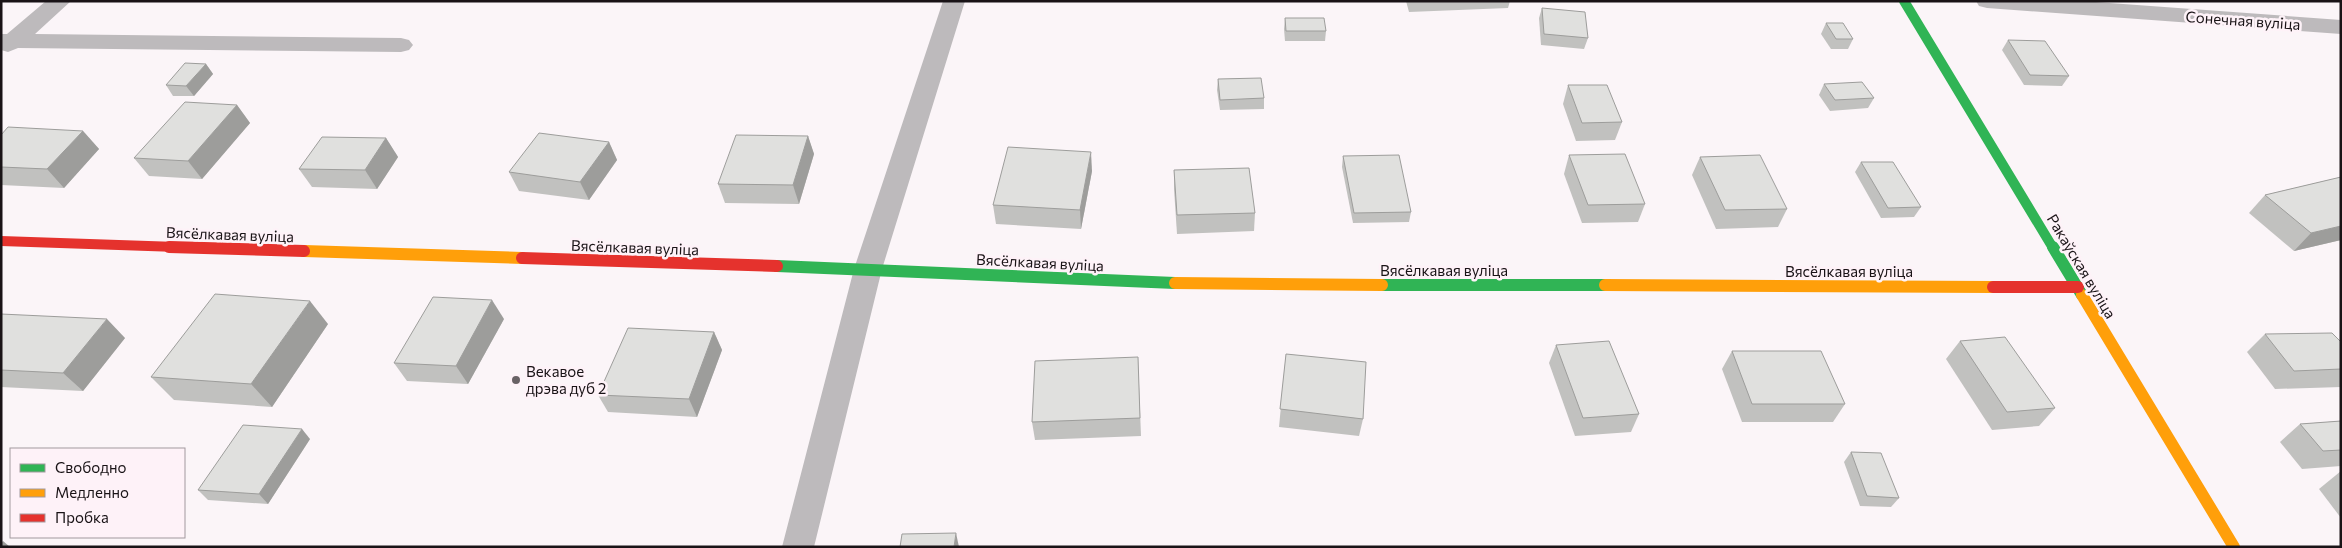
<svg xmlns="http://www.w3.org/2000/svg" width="2342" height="548" viewBox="0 0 2342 548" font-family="Commissioner,sans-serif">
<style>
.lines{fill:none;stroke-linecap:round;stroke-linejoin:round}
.street{fill:#bdbabc;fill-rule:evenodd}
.fast-far1{stroke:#30b455;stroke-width:10}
.fast{stroke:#30b455;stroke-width:12}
.slow{stroke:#ff9f0a;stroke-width:12}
.jam-far1{stroke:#e5322d;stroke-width:10}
.jam{stroke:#e5322d;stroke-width:12}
.wall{fill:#c1c1bf}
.shaded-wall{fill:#9d9d9b}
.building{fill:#e0e0de;stroke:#9d9d9b}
.poi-dot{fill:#686265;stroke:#fef2f8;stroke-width:2}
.labels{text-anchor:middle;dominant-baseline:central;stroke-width:5;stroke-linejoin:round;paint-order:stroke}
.street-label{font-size:15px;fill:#191316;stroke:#fef2f8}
.poi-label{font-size:15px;fill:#191316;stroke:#fef2f8;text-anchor:start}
</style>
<rect width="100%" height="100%" fill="#fbf5f8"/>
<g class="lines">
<g class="street">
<path d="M46 1H71L35 34 401 38 409 40 413 45 409 50 401 52 18 48 8 52 1 50V34H7Z"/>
<path d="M943 1H965L882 269 814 547H782L854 269Z"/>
<path d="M1976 1H2082L2341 20V34L1987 8 1979 6Z"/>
</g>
<path class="fast-far1" d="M1904 1 2053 248"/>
<g class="fast">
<path d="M2053 247 2082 295"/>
<path d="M777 266 1175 283"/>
<path d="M1382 285H1605"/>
</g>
<g class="slow">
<path d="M304 251 522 258"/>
<path d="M1175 283 1382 285"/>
<path d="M1605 285 1993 287"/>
<path d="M2082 295 2234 547"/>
</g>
<path class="jam-far1" d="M1 241 207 248"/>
<g class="jam">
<path d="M169 247 304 251"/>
<path d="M522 258 777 266"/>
<path d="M1993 287H2078"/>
</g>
</g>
<g class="wall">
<path d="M1406 1H1510L1508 8 1409 12Z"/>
<path d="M1542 8 1588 38 1584 49 1541 45 1539 18Z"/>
<path d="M1285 18 1326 31 1325 41H1285L1284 29Z"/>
<path d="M1826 23 1853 39 1848 49H1831L1821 34Z"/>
<path d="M2008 40 2069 76 2062 86 2024 85 2002 50Z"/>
<path d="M206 64 213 74 194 96H173L166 85Z"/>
<path d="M1218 79 1264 98V109L1220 110 1217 90Z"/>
<path d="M1824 84 1874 98 1868 108 1830 111 1819 95Z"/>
<path d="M1568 85 1622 122 1615 140 1576 141 1563 104Z"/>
<path d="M237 105 250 123 202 179 149 176 134 158Z"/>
<path d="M83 131 99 149 64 188 1 185V135Z"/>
<path d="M808 136 814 154 799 204 725 203 718 184Z"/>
<path d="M386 138 398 157 377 189 312 187 299 169Z"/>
<path d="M609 142 617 160 589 200 519 191 509 172Z"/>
<path d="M1569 155 1645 204 1638 222 1582 223 1564 174Z"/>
<path d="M1343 156 1411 212 1409 222 1353 223 1342 167Z"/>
<path d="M1700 157 1787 209 1778 227 1716 229 1692 175Z"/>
<path d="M1861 162 1921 207 1914 217 1881 218 1855 172Z"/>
<path d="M1174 170 1255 213 1254 231 1177 234 1174 189Z"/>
<path d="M1092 171 1081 229 996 224 993 205Z"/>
<path d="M2341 177V240L2294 251 2249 213 2265 195Z"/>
<path d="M1 314 125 338 83 391 1 387Z"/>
<path d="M504 319 468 384 407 381 394 363Z"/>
<path d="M328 324 272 407 174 400 151 377Z"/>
<path d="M714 332 722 350 697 417 608 412 598 395Z"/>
<path d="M2265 334 2341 342V387L2275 389 2247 352Z"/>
<path d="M1960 341 2055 408 2039 426 1992 430 1946 359Z"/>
<path d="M1556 345 1639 414 1631 432 1575 436 1549 363Z"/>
<path d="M1732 351 1845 404 1833 422H1742L1722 369Z"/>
<path d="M1286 354 1363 419 1359 436 1279 427Z"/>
<path d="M1138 357 1141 436 1035 440 1032 422Z"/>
<path d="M2341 421V466L2302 469 2280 442 2300 424Z"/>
<path d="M310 439 268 504 208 500 198 490Z"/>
<path d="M1851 452 1899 498 1891 507 1860 506 1844 462Z"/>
<path d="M2341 471V518L2319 489Z"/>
</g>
<g class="shaded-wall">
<path d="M206 64 213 74 194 96 186 86Z"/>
<path d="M237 105 250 123 202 179 188 161Z"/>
<path d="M83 131 99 149 64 188 47 169Z"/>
<path d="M808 136 814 154 799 204 793 185Z"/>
<path d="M386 138 398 157 377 189 365 170Z"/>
<path d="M609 142 617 160 589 200 580 182Z"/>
<path d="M1091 152 1092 171 1081 229 1080 210Z"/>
<path d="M2341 226V240L2294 251 2311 233Z"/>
<path d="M492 300 504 319 468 384 456 366Z"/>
<path d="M310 301 328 324 272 407 251 384Z"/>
<path d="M107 319 125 338 83 391 63 373Z"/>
<path d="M714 332 722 350 697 417 689 399Z"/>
<path d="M302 429 310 439 268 504 259 494Z"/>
<path d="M956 533 959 547H954Z"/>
<path d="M3 541 10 547H1V543Z"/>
</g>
<g class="building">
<path d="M1542 8 1585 12 1588 38 1544 34Z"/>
<path d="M1285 18H1324L1326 31H1286Z"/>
<path d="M1826 23H1843L1853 39H1836Z"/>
<path d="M2008 40 2045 41 2069 76 2030 75Z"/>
<path d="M185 63 206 64 186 86 166 85Z"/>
<path d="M1261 78 1264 98 1220 100 1218 79Z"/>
<path d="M1862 82 1874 98 1835 100 1824 84Z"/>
<path d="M1568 85H1607L1622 122 1582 123Z"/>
<path d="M185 102 237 105 188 161 134 158Z"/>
<path d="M8 127 83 131 47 169 1 167V135Z"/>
<path d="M539 133 609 142 580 182 509 172Z"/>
<path d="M736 135 808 136 793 185 718 184Z"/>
<path d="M322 137 386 138 365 170 299 169Z"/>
<path d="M1008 147 1091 152 1080 210 993 205Z"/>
<path d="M1625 154 1645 204 1588 205 1569 155Z"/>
<path d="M1399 155 1411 212 1354 213 1343 156Z"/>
<path d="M1760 155 1787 209 1725 210 1700 157Z"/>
<path d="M1861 162H1893L1921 207 1888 208Z"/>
<path d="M1249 168 1255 213 1177 215 1174 170Z"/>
<path d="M2341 177V226L2311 233 2265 195Z"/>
<path d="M215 294 310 301 251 384 151 377Z"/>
<path d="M433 297 492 300 456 366 394 363Z"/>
<path d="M1 314 107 319 63 373 1 370Z"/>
<path d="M628 328 714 332 689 399 598 395Z"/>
<path d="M2332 333 2341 342V369L2294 371 2265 334Z"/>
<path d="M2005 337 2055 408 2007 412 1960 341Z"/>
<path d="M1609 341 1639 414 1583 418 1556 345Z"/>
<path d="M1732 351H1821L1845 404H1752Z"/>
<path d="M1286 354 1366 362 1363 419 1280 409Z"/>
<path d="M1138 357 1140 418 1032 422 1035 361Z"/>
<path d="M2341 421V450L2323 451 2300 424Z"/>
<path d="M243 425 302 429 259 494 198 490Z"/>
<path d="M1851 452 1881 453 1899 498 1867 496Z"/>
<path d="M956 533 954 547H900L902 534Z"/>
</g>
<circle class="poi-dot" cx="516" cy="380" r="5"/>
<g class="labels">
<g class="street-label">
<text transform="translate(2243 20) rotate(4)">Сонечная вуліца</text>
<text transform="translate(230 234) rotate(2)">Вясёлкавая вуліца</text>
<text transform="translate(635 247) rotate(2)">Вясёлкавая вуліца</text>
<text transform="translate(1040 262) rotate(3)">Вясёлкавая вуліца</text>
<text transform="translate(2082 266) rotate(59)">Ракаўская вуліца</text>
<text x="1444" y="270">Вясёлкавая вуліца</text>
<text x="1849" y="271">Вясёлкавая вуліца</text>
</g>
<g class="poi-label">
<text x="526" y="371">Векавое<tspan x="526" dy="17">дрэва дуб 2</tspan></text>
</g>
</g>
<rect width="2342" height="548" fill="none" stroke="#191316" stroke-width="5"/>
<rect x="10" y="448" width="175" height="90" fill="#fef2f8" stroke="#a2999e"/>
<rect x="20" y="464" width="25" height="8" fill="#30b455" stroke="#a2999e"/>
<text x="55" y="473" font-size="15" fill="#191316">Свободно</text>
<rect x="20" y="489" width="25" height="8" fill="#ff9f0a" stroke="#a2999e"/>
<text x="55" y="498" font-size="15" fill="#191316">Медленно</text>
<rect x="20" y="514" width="25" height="8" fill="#e5322d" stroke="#a2999e"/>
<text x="55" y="523" font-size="15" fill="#191316">Пробка</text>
</svg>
